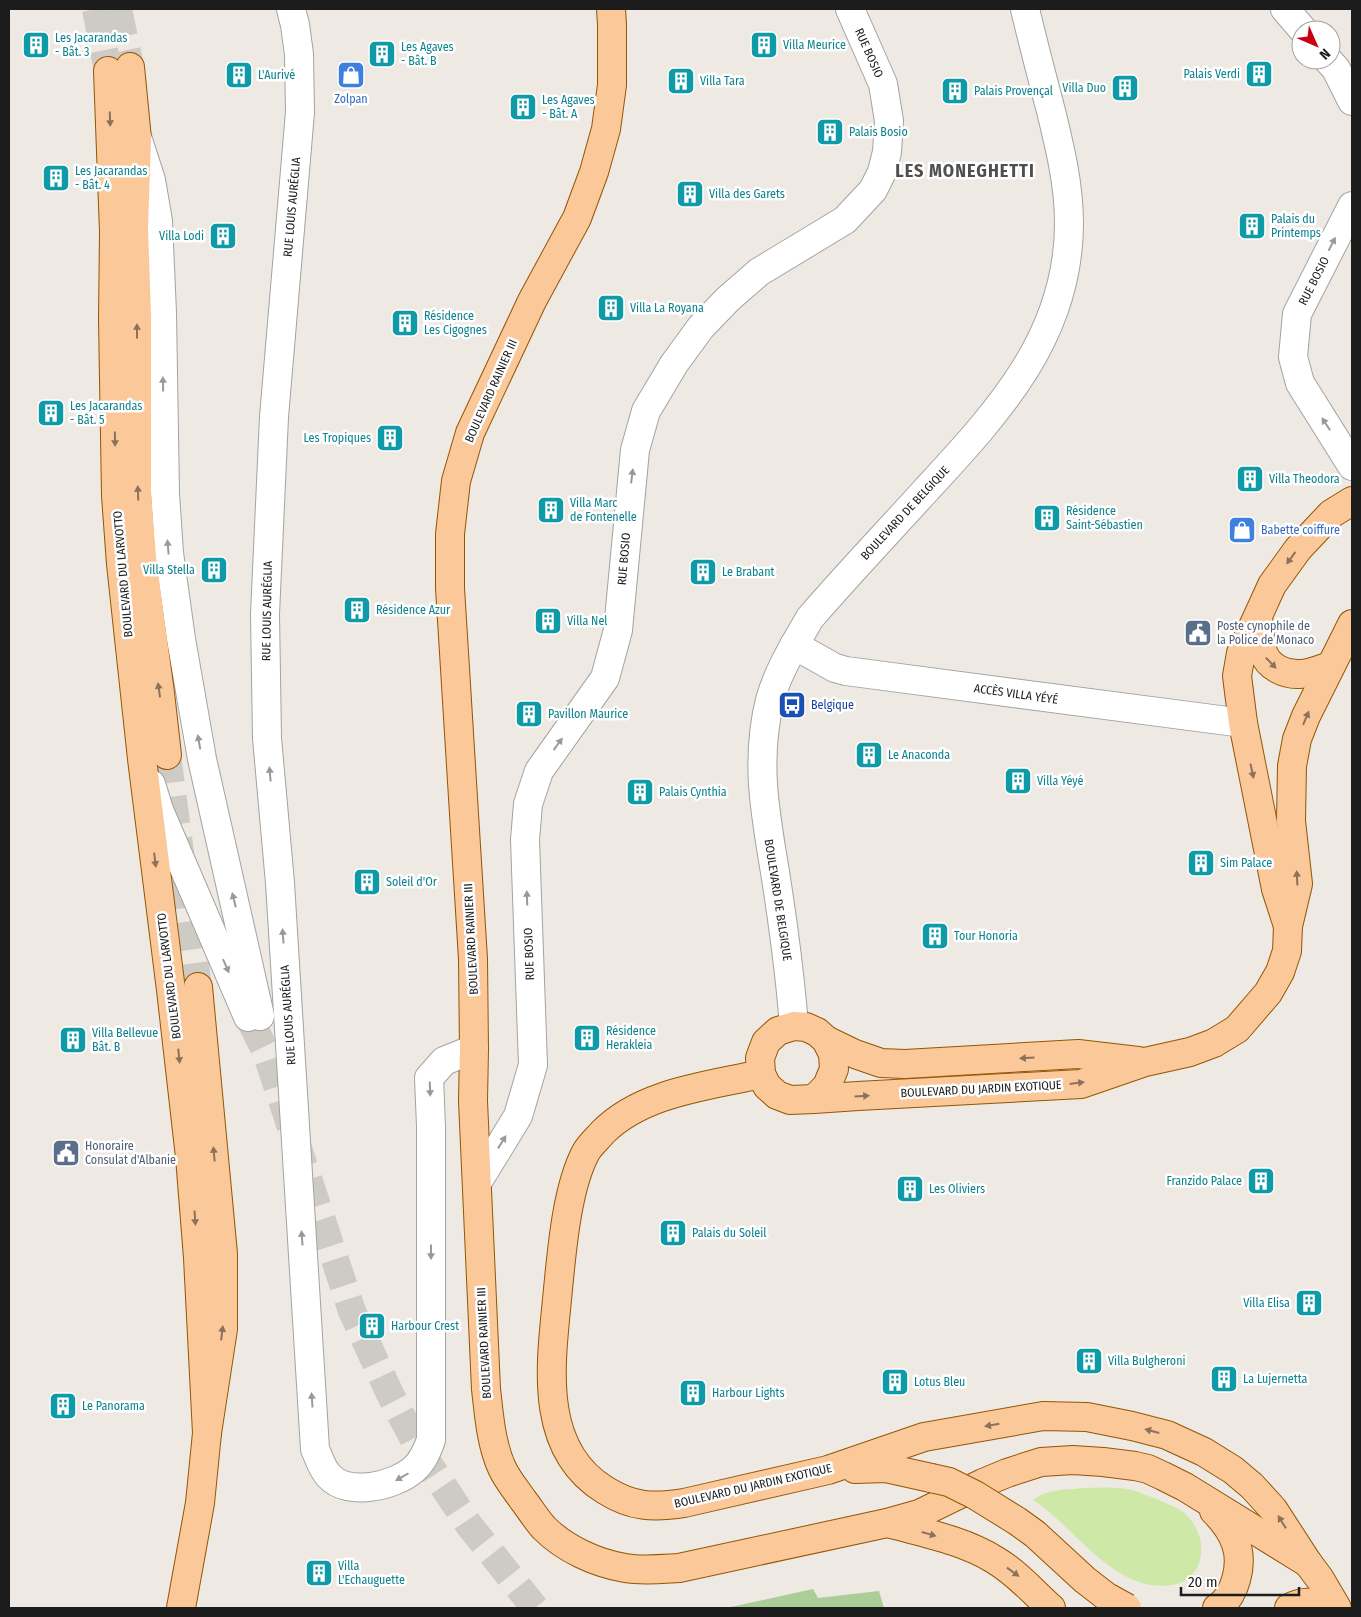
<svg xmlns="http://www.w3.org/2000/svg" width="1361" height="1617" viewBox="0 0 1361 1617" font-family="'Fira Sans Condensed',sans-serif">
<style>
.grass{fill:#cde8a7}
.forest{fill:#abcd97}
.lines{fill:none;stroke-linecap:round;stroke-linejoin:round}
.minor-tunnel{stroke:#cecac4;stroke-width:28;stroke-dasharray:28 14;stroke-linecap:butt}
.major-tunnel{stroke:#cecac4;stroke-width:28;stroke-dasharray:28 14;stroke-linecap:butt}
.minor-casing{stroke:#a3a3a3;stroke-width:30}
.major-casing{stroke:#935602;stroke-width:30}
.minor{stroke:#fff;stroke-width:28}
.major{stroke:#fbc89a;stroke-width:28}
.major-bridge-casing{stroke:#935602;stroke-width:30;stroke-linecap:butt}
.major-bridge{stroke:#fbc89a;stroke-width:28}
.oneway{fill:#8c725b}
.oneway2{fill:#999}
.labels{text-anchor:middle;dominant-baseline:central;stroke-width:5;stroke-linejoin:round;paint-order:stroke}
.culture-label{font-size:12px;fill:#0d838f;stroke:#fff;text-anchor:start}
.street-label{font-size:12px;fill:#1c1c1c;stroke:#fff}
.shop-label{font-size:12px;fill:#366cbe;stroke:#fff}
.service-label{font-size:12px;fill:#4e5e75;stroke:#fff;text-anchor:start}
.transit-label{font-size:12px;fill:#164399;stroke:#fff;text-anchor:start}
.district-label{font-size:18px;font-weight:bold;letter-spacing:1px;fill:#4f4f4f;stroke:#fff}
</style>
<rect width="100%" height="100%" fill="#eee9e2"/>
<path class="grass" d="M1083 1488C1100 1488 1119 1486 1136 1491 1144 1494 1153 1498 1161 1501 1167 1504 1176 1507 1182 1511 1201 1526 1209 1555 1192 1575 1182 1588 1156 1587 1142 1583 1099 1570 1070 1524 1033 1500 1046 1489 1067 1490 1083 1488Z"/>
<path class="forest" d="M813 1589 818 1598 879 1591 884 1608H726Z"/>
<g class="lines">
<path class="minor-tunnel" d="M251 1022 266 1052 352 1311 390 1394 420 1451 469 1525 535 1608"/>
<g class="major-tunnel">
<path d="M96 9 108 71"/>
<path d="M118 9 130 67"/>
<path d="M167 755 198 987"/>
</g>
<g class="minor-casing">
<g id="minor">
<path d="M291 9 295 25 299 54 300 112 274 417 265 614 267 738 280 883 315 1449C319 1458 322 1469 329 1476 348 1497 395 1486 414 1469 423 1461 427 1451 431 1440V1126L429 1078 444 1061 474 1049"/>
<path d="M1285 9 1303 30"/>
<path d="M1328 60 1336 69 1352 101"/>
<path d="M138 140 151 180 158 221 162 313 165 494 169 553 181 639 202 759 260 1016"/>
<path d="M1352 206 1297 314 1293 357 1300 383 1352 466"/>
<path d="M794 645 835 668 846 671 1243 723"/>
<path d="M151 784 159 810 248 1017"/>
<path d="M794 1026C790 974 783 923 775 872 765 812 755 760 770 700 778 671 795 644 810 618 848 574 888 532 927 489 999 411 1069 336 1069 223 1069 185 1060 148 1051 111 1042 77 1033 43 1025 9"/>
<path d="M477 1183 518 1116 533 1065 525 840 528 804 539 771 605 678 618 630 635 450 646 411 674 364 701 327 728 299 759 272 845 220 873 190 882 172 887 152 889 121 883 84 850 9"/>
</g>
</g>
<g class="major-casing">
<g id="major">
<path d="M611 9 612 25V85L606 129 594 172 577 218 532 301 470 433 456 481 450 534V588L473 959 474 1049 473 1101 486 1389C489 1415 491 1444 502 1468 507 1479 516 1490 523 1500 530 1509 536 1519 544 1528 565 1549 596 1563 625 1568 643 1571 661 1569 679 1568L887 1523 919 1514 983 1483 1007 1473 1041 1462 1073 1460 1103 1462 1135 1466 1148 1469 1163 1476 1185 1487 1308 1563"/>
<path d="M130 67 137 139 134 228 137 316V493L142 558 160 693 167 755"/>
<path d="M108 71 114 232 113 319 116 496 121 564 142 759 171 990 190 1157 198 1258 207 1433"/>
<path d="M1258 618C1259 629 1260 641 1263 652 1268 667 1285 675 1300 674 1310 674 1321 669 1330 666"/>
<path d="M1288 926 1276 889 1243 723 1237 676 1241 653 1272 585 1298 549 1331 514 1352 501"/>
<path d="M826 1040 855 1054 881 1063 905 1064 1078 1054 1138 1061"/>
<path d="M761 1074C708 1086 643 1092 603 1132 598 1138 590 1145 586 1152 567 1187 562 1249 558 1289 552 1357 535 1447 605 1490 632 1507 653 1508 684 1503L828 1470 924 1437 1043 1416 1087 1417 1132 1426 1167 1435 1204 1452 1233 1470 1252 1486 1273 1509 1308 1563 1320 1579 1337 1608"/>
<path d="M814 1099 827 1086 834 1069 833 1054 826 1040 817 1032 806 1027 794 1026 778 1031 766 1042 760 1058 761 1074 767 1086 777 1095 790 1100 814 1099 858 1096 1081 1084 1145 1062 1190 1052 1214 1043 1237 1029 1268 993 1280 972 1287 951 1288 926 1298 884 1291 821 1292 766 1297 739 1306 716 1352 624"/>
<path d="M855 1469 886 1468 931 1478"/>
<path d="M1214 1511C1223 1520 1232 1532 1236 1544 1243 1564 1236 1596 1217 1608"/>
<path d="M888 1523C924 1533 963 1540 995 1560 1017 1573 1032 1591 1051 1608"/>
<path d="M181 1608 200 1503 207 1433 223 1329V1254L198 987"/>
<path d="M1289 1608C1300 1602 1314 1600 1325 1608"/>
</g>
</g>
<use href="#minor" class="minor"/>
<use href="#major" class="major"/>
<g class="major-bridge-casing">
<path id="major-bridge" d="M931 1478 949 1482 975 1495 1017 1521 1035 1534 1085 1580 1107 1597 1127 1608"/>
</g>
<use href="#major-bridge" class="major-bridge"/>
</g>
<defs><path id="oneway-solid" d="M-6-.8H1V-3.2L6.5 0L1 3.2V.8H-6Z" transform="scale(1.25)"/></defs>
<g class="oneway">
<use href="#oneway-solid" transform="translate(110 119) rotate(88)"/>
<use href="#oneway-solid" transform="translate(137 331) rotate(-90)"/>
<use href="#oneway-solid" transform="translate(115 439) rotate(89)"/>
<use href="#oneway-solid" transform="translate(138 493) rotate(-92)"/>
<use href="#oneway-solid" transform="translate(1291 558) rotate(126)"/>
<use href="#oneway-solid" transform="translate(1271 663) rotate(46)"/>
<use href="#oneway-solid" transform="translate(159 690) rotate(-98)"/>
<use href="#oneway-solid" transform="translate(1306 718) rotate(-67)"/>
<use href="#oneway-solid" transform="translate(1252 771) rotate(78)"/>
<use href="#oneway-solid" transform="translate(155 860) rotate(83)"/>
<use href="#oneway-solid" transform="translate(1297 878) rotate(-93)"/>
<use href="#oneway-solid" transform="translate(179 1056) rotate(84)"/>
<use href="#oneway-solid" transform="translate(1027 1058) rotate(176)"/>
<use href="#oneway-solid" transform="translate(1077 1083) rotate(-7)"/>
<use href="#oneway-solid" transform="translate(862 1096) rotate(-3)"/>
<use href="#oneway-solid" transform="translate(214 1154) rotate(-95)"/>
<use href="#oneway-solid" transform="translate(195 1218) rotate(86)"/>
<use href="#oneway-solid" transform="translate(222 1333) rotate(-83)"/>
<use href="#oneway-solid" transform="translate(992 1425) rotate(170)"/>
<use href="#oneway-solid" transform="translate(1152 1431) rotate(-165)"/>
<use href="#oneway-solid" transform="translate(1282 1522) rotate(-122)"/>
<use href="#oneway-solid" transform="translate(929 1534) rotate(16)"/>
<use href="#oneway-solid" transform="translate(1013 1572) rotate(36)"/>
</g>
<g class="oneway2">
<use href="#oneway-solid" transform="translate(1332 244) rotate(-63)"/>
<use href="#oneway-solid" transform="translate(163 384) rotate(-91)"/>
<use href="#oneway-solid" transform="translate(1326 424) rotate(-123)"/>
<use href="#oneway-solid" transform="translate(632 476) rotate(-83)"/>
<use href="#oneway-solid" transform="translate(168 547) rotate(-95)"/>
<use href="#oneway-solid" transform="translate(199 742) rotate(-100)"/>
<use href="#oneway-solid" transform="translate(558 744) rotate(-54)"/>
<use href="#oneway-solid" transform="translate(270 774) rotate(-95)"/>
<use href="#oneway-solid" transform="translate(527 898) rotate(-92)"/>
<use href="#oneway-solid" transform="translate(234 900) rotate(-104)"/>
<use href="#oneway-solid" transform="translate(283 936) rotate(-94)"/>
<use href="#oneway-solid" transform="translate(226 966) rotate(66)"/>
<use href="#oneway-solid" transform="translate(430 1089) rotate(88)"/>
<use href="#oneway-solid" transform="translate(502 1142) rotate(-58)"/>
<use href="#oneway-solid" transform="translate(302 1238) rotate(-94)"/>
<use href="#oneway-solid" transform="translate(431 1252) rotate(90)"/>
<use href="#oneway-solid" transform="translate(312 1400) rotate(-94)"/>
<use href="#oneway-solid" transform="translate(402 1477) rotate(150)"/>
</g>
<defs>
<g id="building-square" transform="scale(1.4375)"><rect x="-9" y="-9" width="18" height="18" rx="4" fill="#0f9aa8" stroke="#fff"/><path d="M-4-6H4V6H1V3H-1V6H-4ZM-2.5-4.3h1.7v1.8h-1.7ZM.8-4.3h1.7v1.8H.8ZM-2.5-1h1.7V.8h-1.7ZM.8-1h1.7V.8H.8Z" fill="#fff"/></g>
<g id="shop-square" transform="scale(1.4375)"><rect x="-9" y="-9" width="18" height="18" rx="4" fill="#3f7fe0" stroke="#fff"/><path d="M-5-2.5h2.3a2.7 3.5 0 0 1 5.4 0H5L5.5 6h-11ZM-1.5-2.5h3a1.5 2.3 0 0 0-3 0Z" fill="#fff"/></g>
<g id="civic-square" transform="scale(1.4375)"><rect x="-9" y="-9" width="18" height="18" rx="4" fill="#5c6f8a" stroke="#fff"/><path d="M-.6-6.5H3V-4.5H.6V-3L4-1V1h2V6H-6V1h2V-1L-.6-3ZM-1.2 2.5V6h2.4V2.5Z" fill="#fff"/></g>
<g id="bus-square" transform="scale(1.4375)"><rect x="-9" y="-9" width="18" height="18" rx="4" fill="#1a4fb4" stroke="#fff"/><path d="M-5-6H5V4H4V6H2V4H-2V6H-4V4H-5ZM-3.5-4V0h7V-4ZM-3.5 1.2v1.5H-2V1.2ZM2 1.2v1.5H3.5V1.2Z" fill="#fff"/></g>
</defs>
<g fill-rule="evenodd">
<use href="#building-square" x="36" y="45"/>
<use href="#building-square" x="764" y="45"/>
<use href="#building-square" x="382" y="54"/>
<use href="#building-square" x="1259" y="74"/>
<use href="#building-square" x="239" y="75"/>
<use href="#shop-square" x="351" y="75"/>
<use href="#building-square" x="681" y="81"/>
<use href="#building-square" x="1125" y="88"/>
<use href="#building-square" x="955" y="91"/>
<use href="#building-square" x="523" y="107"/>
<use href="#building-square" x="830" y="132"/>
<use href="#building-square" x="56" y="178"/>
<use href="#building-square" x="690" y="194"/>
<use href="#building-square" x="1252" y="226"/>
<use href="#building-square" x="223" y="236"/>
<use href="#building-square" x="611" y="308"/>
<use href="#building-square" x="405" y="323"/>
<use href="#building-square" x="51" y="413"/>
<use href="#building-square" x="390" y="438"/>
<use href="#building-square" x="1250" y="479"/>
<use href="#building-square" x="551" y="510"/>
<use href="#building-square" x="1047" y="518"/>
<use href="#shop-square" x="1242" y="530"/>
<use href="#building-square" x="214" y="570"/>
<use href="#building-square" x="703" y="572"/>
<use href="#building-square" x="357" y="610"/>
<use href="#building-square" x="548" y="621"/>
<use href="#civic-square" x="1198" y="633"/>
<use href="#bus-square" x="792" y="705"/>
<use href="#building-square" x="529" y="714"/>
<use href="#building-square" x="869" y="755"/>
<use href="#building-square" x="1018" y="781"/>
<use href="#building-square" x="640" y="792"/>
<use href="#building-square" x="1201" y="863"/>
<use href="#building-square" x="367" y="882"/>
<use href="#building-square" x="935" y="936"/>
<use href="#building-square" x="587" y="1038"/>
<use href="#building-square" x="73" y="1040"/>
<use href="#civic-square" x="66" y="1153"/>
<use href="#building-square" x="1261" y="1181"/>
<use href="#building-square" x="910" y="1189"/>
<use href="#building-square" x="673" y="1233"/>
<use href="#building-square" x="1309" y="1303"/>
<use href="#building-square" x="372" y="1326"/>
<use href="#building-square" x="1089" y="1361"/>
<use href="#building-square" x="1224" y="1379"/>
<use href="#building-square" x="895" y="1382"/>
<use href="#building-square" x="693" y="1393"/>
<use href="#building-square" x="63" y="1406"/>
<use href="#building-square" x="319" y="1573"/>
</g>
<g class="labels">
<g class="culture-label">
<text x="55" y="38">Les Jacarandas<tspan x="55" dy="14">- Bât. 3</tspan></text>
<text x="783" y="45">Villa Meurice</text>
<text x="401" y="47">Les Agaves<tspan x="401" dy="14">- Bât. B</tspan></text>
<text x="1240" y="74" text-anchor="end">Palais Verdi</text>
<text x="258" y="75">L'Aurivé</text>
<text x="700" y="81">Villa Tara</text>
<text x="1106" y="88" text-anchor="end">Villa Duo</text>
<text x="974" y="91">Palais Provençal</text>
<text x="542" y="100">Les Agaves<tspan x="542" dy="14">- Bât. A</tspan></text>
<text x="849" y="132">Palais Bosio</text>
<text x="75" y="171">Les Jacarandas<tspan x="75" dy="14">- Bât. 4</tspan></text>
<text x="709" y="194">Villa des Garets</text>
<text x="1271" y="219">Palais du<tspan x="1271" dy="14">Printemps</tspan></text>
<text x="204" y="236" text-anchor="end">Villa Lodi</text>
<text x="630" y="308">Villa La Royana</text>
<text x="424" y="316">Résidence<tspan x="424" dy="14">Les Cigognes</tspan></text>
<text x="70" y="406">Les Jacarandas<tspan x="70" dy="14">- Bât. 5</tspan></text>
<text x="371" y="438" text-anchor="end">Les Tropiques</text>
<text x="1269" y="479">Villa Theodora</text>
<text x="570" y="503">Villa Marc<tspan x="570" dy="14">de Fontenelle</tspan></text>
<text x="1066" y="511">Résidence<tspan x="1066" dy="14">Saint-Sébastien</tspan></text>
<text x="195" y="570" text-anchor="end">Villa Stella</text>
<text x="722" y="572">Le Brabant</text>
<text x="376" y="610">Résidence Azur</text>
<text x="567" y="621">Villa Nel</text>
<text x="548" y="714">Pavillon Maurice</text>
<text x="888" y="755">Le Anaconda</text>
<text x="1037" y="781">Villa Yéyé</text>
<text x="659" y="792">Palais Cynthia</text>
<text x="1220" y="863">Sim Palace</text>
<text x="386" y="882">Soleil d'Or</text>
<text x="954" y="936">Tour Honoria</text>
<text x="606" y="1031">Résidence<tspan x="606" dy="14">Herakleia</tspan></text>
<text x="92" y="1033">Villa Bellevue<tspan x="92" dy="14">Bât. B</tspan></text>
<text x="1242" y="1181" text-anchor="end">Franzido Palace</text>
<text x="929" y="1189">Les Oliviers</text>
<text x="692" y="1233">Palais du Soleil</text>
<text x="1290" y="1303" text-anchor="end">Villa Elisa</text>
<text x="391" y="1326">Harbour Crest</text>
<text x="1108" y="1361">Villa Bulgheroni</text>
<text x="1243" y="1379">La Lujernetta</text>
<text x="914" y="1382">Lotus Bleu</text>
<text x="712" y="1393">Harbour Lights</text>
<text x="82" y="1406">Le Panorama</text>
<text x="338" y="1566">Villa<tspan x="338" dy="14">L'Echauguette</tspan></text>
</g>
<g class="street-label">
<text transform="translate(869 53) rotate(66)">RUE BOSIO</text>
<text transform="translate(292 207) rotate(-85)">RUE LOUIS AURÉGLIA</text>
<text transform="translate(1314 281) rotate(-63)">RUE BOSIO</text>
<text transform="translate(491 391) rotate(-66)">BOULEVARD RAINIER III</text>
<text transform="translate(905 513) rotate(-47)">BOULEVARD DE BELGIQUE</text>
<text transform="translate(624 559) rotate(-85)">RUE BOSIO</text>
<text transform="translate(123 574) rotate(-95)">BOULEVARD DU LARVOTTO</text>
<text transform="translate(267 611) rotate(-89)">RUE LOUIS AURÉGLIA</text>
<text transform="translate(1016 694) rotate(8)">ACCÈS VILLA YÉYÉ</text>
<text transform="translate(778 900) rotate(81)">BOULEVARD DE BELGIQUE</text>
<text transform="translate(471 939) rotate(-93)">BOULEVARD RAINIER III</text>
<text transform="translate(529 954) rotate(-92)">RUE BOSIO</text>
<text transform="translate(169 976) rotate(-97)">BOULEVARD DU LARVOTTO</text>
<text transform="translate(288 1015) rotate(-94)">RUE LOUIS AURÉGLIA</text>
<text transform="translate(981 1089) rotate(-3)">BOULEVARD DU JARDIN EXOTIQUE</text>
<text transform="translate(484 1343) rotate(-93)">BOULEVARD RAINIER III</text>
<text transform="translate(753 1486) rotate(-13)">BOULEVARD DU JARDIN EXOTIQUE</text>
</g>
<g class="shop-label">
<text x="351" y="99">Zolpan</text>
<text x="1261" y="530" text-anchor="start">Babette coiffure</text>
</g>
<g class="service-label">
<text x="1217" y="626">Poste cynophile de<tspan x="1217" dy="14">la Police de Monaco</tspan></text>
<text x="85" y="1146">Honoraire<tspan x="85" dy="14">Consulat d'Albanie</tspan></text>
</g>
<g class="transit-label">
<text x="811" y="705">Belgique</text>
</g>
<g class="district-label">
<text x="965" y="171">LES MONEGHETTI</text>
</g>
</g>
<rect width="1361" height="1617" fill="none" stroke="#1c1c1c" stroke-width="20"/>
<g transform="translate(1316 45) rotate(135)"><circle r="24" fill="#ffffff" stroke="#a4a4a4"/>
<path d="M0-4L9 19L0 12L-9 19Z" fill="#c60213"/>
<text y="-8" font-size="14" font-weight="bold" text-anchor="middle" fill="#1c1c1c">N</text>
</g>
<path d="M1181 1587v8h118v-8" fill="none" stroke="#1c1c1c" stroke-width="2.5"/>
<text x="1188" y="1587" font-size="15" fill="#1c1c1c" stroke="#ffffff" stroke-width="4" paint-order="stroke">20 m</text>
</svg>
